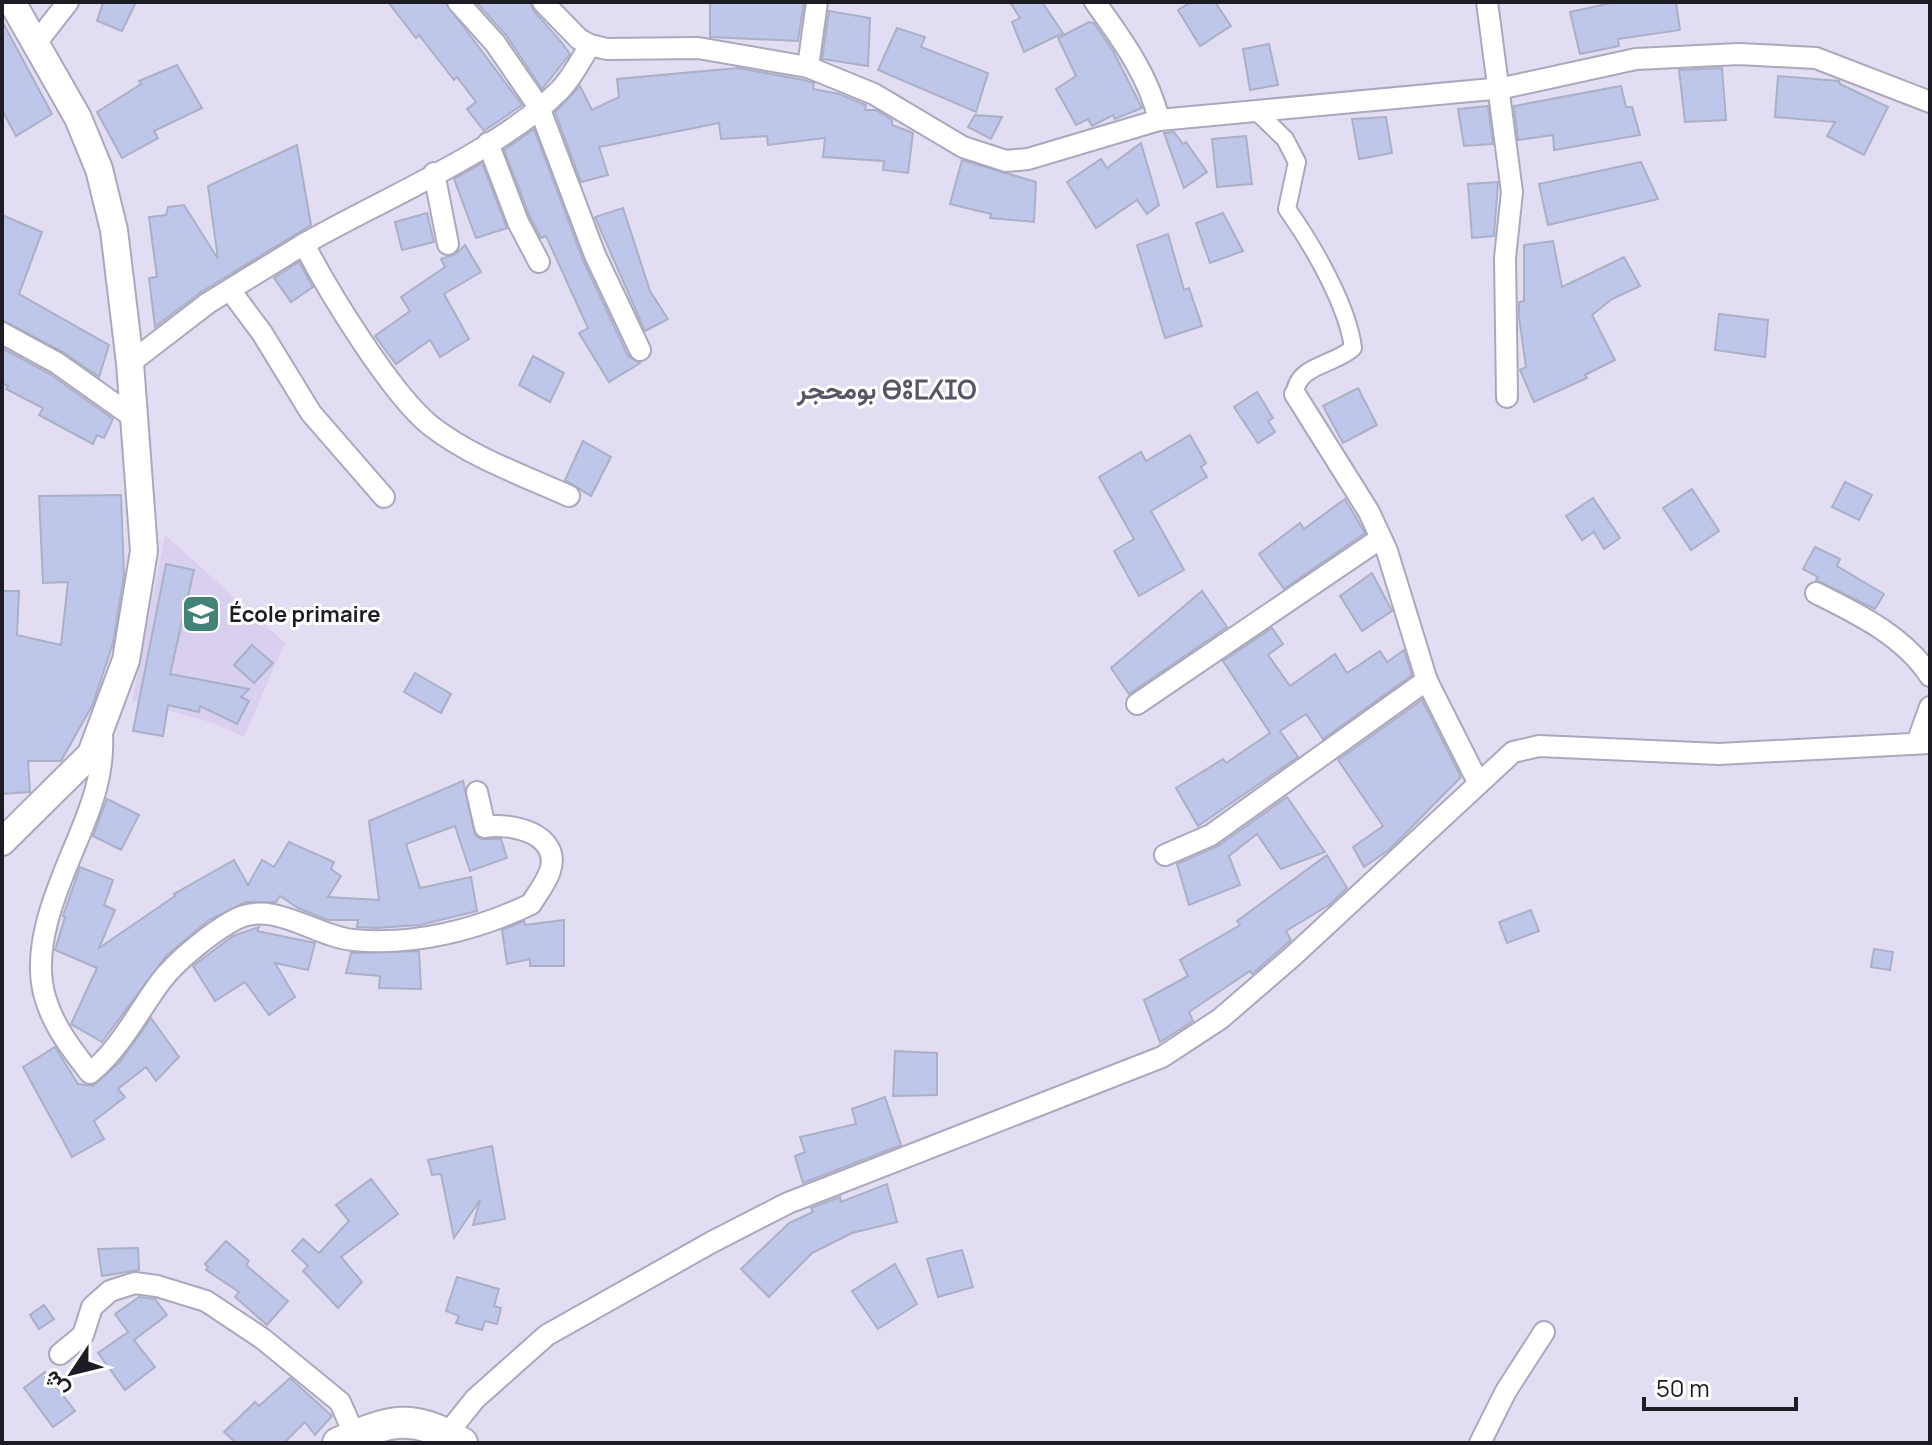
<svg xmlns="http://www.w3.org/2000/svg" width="1932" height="1445" viewBox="0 0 1932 1445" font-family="Manrope,Vazirmatn,'Noto Sans Tifinagh',sans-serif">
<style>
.built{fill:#d8d0ee}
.building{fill:#bec6e9;stroke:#abb0c6;stroke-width:2}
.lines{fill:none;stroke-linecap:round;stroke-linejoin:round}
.pedestrian-casing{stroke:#ada7bd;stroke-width:20}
.minor-casing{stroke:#ada7bd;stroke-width:24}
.tertiary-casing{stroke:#ada7bd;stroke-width:30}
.secondary-casing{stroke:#ada7bd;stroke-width:34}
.pedestrian{stroke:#fff;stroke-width:16}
.minor{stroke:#fff;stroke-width:20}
.tertiary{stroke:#fff;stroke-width:26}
.secondary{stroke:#fff;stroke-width:30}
.labels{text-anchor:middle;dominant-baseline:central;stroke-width:6;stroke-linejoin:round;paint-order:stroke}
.poi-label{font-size:22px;font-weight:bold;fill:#1d1b23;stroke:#fff;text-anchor:start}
.quarter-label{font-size:26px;font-weight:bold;fill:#5a5467;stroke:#fff}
</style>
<rect width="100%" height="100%" fill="#e3ddf4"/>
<path class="built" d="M165 535 285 643 244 737 214 723 132 701Z"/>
<g class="building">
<path d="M103 2H136L122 31 97 21Z"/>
<path d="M388 2H445L522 105 484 131 467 109 476 102 457 77 454 80 419 35 416 38Z"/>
<path d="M476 2H530L534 11 562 43 570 54 542 89 506 35Z"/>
<path d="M710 2H804L798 41 710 37Z"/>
<path d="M1010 2H1042L1063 33 1024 52 1012 22 1020 18Z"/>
<path d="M1191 2H1215L1231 26 1200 46 1178 10Z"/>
<path d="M1676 2 1680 30 1618 39 1619 46 1580 54 1570 12 1611 3Z"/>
<path d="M829 11 870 18 868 66 822 59Z"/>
<path d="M2 21 52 114 16 136 2 110Z"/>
<path d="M1089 22 1094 23 1113 51 1142 108 1115 119 1113 115 1092 126 1088 119 1076 125 1056 89 1076 76 1058 38Z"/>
<path d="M897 28 925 37 921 47 988 73 976 112 878 70Z"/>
<path d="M1269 44 1278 85 1250 90 1243 49Z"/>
<path d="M177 65 202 108 154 131 158 138 122 158 97 112 141 84 139 81Z"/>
<path d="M738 68 804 80 814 83 813 89 839 94 866 105 865 110H876L892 120V125L913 133 908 173 883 170 884 161 823 157 825 138 768 145 767 136 721 139 719 123 599 147 608 175 581 182 555 112 580 86 592 110 619 97 617 79Z"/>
<path d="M1722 68 1726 120 1685 122 1679 70Z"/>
<path d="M1778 76 1839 81 1840 84 1888 107 1864 155 1827 136 1835 122 1775 117Z"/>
<path d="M1621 86 1626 107H1632L1640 135 1554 150 1553 135 1518 140 1514 106Z"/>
<path d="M1488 106 1493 144 1464 146 1458 109Z"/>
<path d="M975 115 1002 117 991 139 968 127Z"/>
<path d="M1386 117 1392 153 1359 159 1352 119Z"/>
<path d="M534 129 583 260 628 356 640 363 609 382 579 333 588 328 546 236 541 238 530 217 504 150Z"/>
<path d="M1174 132 1183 144 1186 142 1207 172 1184 188 1164 133Z"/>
<path d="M1246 136 1252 184 1217 187 1212 139Z"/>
<path d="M1141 143 1159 205 1147 214 1137 200 1096 228 1067 182 1101 159 1107 168Z"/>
<path d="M297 145 311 225 201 292 155 327 149 278 157 277 149 217 166 215 168 207 184 205 218 259 208 186Z"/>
<path d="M962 160 1036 182 1034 222 990 218 991 214 950 204Z"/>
<path d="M1641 162 1658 199 1548 225 1539 184Z"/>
<path d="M482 163 507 228 476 238 454 179Z"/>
<path d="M1498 182 1494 236 1472 238 1468 184Z"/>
<path d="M623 208 650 291 668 319 645 331 595 217Z"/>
<path d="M427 213 434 242 402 250 395 222Z"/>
<path d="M1223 213 1243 251 1210 263 1196 223Z"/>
<path d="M2 215 42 232 19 294 109 345 99 377 63 352 2 320Z"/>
<path d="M1168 234 1184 290 1189 288 1202 326 1165 338 1137 245Z"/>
<path d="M1553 241 1562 287 1624 257 1640 286 1612 299 1592 315 1615 360 1585 375 1587 378 1534 402 1520 370 1526 367 1519 317V302L1524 301V245Z"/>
<path d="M465 245 481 272 444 294 469 339 440 357 430 340 396 364 375 336 410 311 401 297 445 267 441 259 456 254Z"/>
<path d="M299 262 313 287 291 302 274 278Z"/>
<path d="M1719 314 1768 320 1765 357 1715 350Z"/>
<path d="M2 348 50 374 113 419 104 438 97 435 93 444 39 415 43 408 6 389 8 386 2 383Z"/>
<path d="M533 356 564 373 550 402 519 385Z"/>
<path d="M1358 388 1377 425 1343 443 1323 406Z"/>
<path d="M1257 392 1273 418 1268 421 1275 432 1258 443 1234 407Z"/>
<path d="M1190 435 1206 463 1201 467 1207 477 1151 511 1184 570 1139 596 1114 551 1134 539 1099 477 1141 452 1146 461Z"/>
<path d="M583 441 611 457 591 496 565 480Z"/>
<path d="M1845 482 1872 495 1859 520 1832 507Z"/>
<path d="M1692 489 1719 531 1691 550 1663 508Z"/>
<path d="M121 495 124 575 113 643 93 704 61 761H28L30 792 2 794V591H19L17 635 61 645 68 582 43 583 39 496Z"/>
<path d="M1593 498 1620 538 1604 549 1594 532 1582 540 1566 516Z"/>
<path d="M1345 499 1365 533 1284 589 1259 554 1300 523 1304 529Z"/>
<path d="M1815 547 1840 559 1837 566 1884 594 1875 609 1816 580 1818 577 1803 569Z"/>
<path d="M166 564 194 570 170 674 249 689 241 697 249 701 237 724 200 706 199 712 168 705 163 736 133 731Z"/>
<path d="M1372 573 1392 611 1362 631 1340 596Z"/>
<path d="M1202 591 1227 627 1129 694 1111 668Z"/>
<path d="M1272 628 1283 644 1268 655 1290 686 1335 654 1347 673 1380 651 1387 662 1404 650 1412 675 1323 739 1306 714 1280 731 1298 757 1198 826 1176 788 1223 759 1226 763 1270 733 1223 661Z"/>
<path d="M252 645 273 663 254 683 234 665Z"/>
<path d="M415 673 451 694 441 713 404 692Z"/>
<path d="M1422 700 1461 777 1390 849 1364 867 1353 847 1383 826 1338 760Z"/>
<path d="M463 781 475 835 481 839H501L507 858 470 871 455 826 406 844 420 888 471 877 477 911 420 925 376 928 357 927 358 920H328L298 908 280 896 276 902H246L209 920 167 955 102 1042 71 1024 97 968 55 950 65 917 63 916 80 867 113 880 104 905 115 910 99 948 175 896 174 894 234 860 248 885 262 860 274 867 289 842 334 862 331 869 341 876 328 897 379 900 369 821Z"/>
<path d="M1287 797 1325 852 1281 869 1257 834 1229 856 1240 885 1189 905 1177 864 1218 846Z"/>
<path d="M107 799 139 815 121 850 93 836Z"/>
<path d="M1327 855 1347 888 1329 905 1286 931 1291 940 1252 974 1250 971 1189 1012 1193 1021 1160 1042 1144 1000 1188 976 1180 960 1240 925 1237 921Z"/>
<path d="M1531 910 1539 931 1507 943 1499 922Z"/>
<path d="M564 920V966H530V959L507 964 502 930 524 921 525 925Z"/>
<path d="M259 927 257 931 315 943 308 970 275 963 295 997 269 1015 245 982 215 1001 193 966 233 936Z"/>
<path d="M1874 949 1893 952 1890 970 1871 967Z"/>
<path d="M419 951 421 989 379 988 380 976 346 973 351 953Z"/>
<path d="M151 1018 179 1057 156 1081 146 1067 118 1089 125 1097 94 1121 104 1139 72 1157 23 1067 55 1047 78 1084 93 1086 120 1062Z"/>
<path d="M895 1051 937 1053V1095L893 1096Z"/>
<path d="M885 1097 901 1145 803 1183 795 1156 805 1152 800 1137 856 1124 852 1109Z"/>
<path d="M492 1146 505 1219 473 1225 480 1200 454 1238 441 1174 432 1175 428 1160Z"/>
<path d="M371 1179 398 1214 341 1257 362 1282 338 1308 303 1271 308 1266 292 1251 303 1239 319 1253 349 1221 336 1205Z"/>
<path d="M887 1184 897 1222 852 1233 812 1253 769 1297 741 1269 789 1223 813 1212 811 1208 840 1197 841 1202Z"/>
<path d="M226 1241 249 1261 246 1265 288 1301 267 1325 235 1297 239 1292 206 1270 208 1267 205 1264Z"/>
<path d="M138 1248 139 1270 102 1276 98 1249Z"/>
<path d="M962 1250 973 1287 938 1297 927 1259Z"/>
<path d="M895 1264 917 1304 878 1329 852 1291Z"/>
<path d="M457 1277 499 1289 494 1306 501 1308 497 1324 485 1321 482 1330 456 1323 459 1316 446 1311Z"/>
<path d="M139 1297 155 1299 167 1315 134 1340 155 1367 125 1390 98 1353 128 1332 115 1314Z"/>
<path d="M44 1305 54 1319 39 1329 30 1315Z"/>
<path d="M45 1372 75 1411 53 1427 24 1388Z"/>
<path d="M290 1378 332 1416 315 1435 305 1422 284 1443H236L224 1432 255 1402 259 1406Z"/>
</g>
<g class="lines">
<g class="pedestrian-casing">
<path id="pedestrian" d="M1255 110 1285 139 1297 162 1287 209C1312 244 1348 306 1353 348 1335 365 1296 365 1295 394"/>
</g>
<g class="minor-casing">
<g id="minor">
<path d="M458 2 495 43 539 107 595 255 640 350"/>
<path d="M543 2 579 39 590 45 607 49 698 48 808 67 874 94 963 147 1006 161 1028 159 1159 120 1503 88 1636 59 1739 54 1816 58 1930 102"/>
<path d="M1095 2C1121 38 1149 76 1159 120"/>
<path d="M1487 2 1512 192 1505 258 1507 397"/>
<path d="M36 43 68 2"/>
<path d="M808 67 817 2"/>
<path d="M488 143 518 222 539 262"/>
<path d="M434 173 448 244"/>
<path d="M304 244C382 199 496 153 559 91 572 78 581 60 590 45"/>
<path d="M230 290 262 333 311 413 384 497"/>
<path d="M2 333 57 363 133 417"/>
<path d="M130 363 208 303 304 244C328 291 391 394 431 426 471 457 522 475 569 496"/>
<path d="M1295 394 1369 512 1387 551 1427 681 1478 782"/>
<path d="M1816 593C1858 614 1904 636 1930 676"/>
<path d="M1137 704 1381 538"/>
<path d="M102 735C104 774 92 805 77 841 58 886 29 950 46 1000 54 1027 73 1051 90 1073 120 1049 138 1012 161 981 178 959 212 932 236 919 273 900 315 936 353 940 413 946 477 930 531 904 537 894 546 883 550 871 562 834 511 822 485 827L477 792"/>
<path d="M1917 743 1930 707"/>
<path d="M1165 855 1211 835 1427 680"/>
<path d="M60 1354 83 1335 92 1307 110 1291 135 1283 157 1286 206 1301 263 1339 340 1402 355 1436"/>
<path d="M447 1434 475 1399 547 1335 712 1242 788 1203 1162 1057 1220 1019 1293 956 1513 752 1539 746 1719 754 1930 743"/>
<path d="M1480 1443 1506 1391 1544 1332"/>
</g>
</g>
<g class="tertiary-casing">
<path id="tertiary" d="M2 842 91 754 126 660 144 551 130 363 114 230 99 169 78 118 12 2"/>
</g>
<g class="secondary-casing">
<path id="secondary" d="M338 1443C391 1420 410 1412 462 1443"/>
</g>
<use href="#pedestrian" class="pedestrian"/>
<use href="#minor" class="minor"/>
<use href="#tertiary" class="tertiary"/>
<use href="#secondary" class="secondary"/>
</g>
<defs>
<g id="school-square" transform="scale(2)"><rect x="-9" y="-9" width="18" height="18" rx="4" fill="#418477" stroke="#fff"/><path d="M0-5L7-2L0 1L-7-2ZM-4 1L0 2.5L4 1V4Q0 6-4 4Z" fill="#fff"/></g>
</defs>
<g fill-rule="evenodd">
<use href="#school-square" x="201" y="614"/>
</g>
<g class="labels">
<g class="poi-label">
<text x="229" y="614">École primaire</text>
</g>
<g class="quarter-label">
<text x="887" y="389">بومحجر ⴱⵓⵎⵃⵊⵔ</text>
</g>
</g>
<rect width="1932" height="1445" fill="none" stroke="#1d1b23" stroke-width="8"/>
<g transform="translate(72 1373) rotate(235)" stroke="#ffffff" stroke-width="6" paint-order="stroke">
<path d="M0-6L14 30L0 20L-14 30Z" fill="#1d1b23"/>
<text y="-12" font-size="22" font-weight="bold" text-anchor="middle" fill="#1d1b23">ش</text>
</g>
<path d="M1644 1397v12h152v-12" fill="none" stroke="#1d1b23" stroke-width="4"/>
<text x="1656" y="1397" font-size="24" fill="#1d1b23" stroke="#ffffff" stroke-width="6" paint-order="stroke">50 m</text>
</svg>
